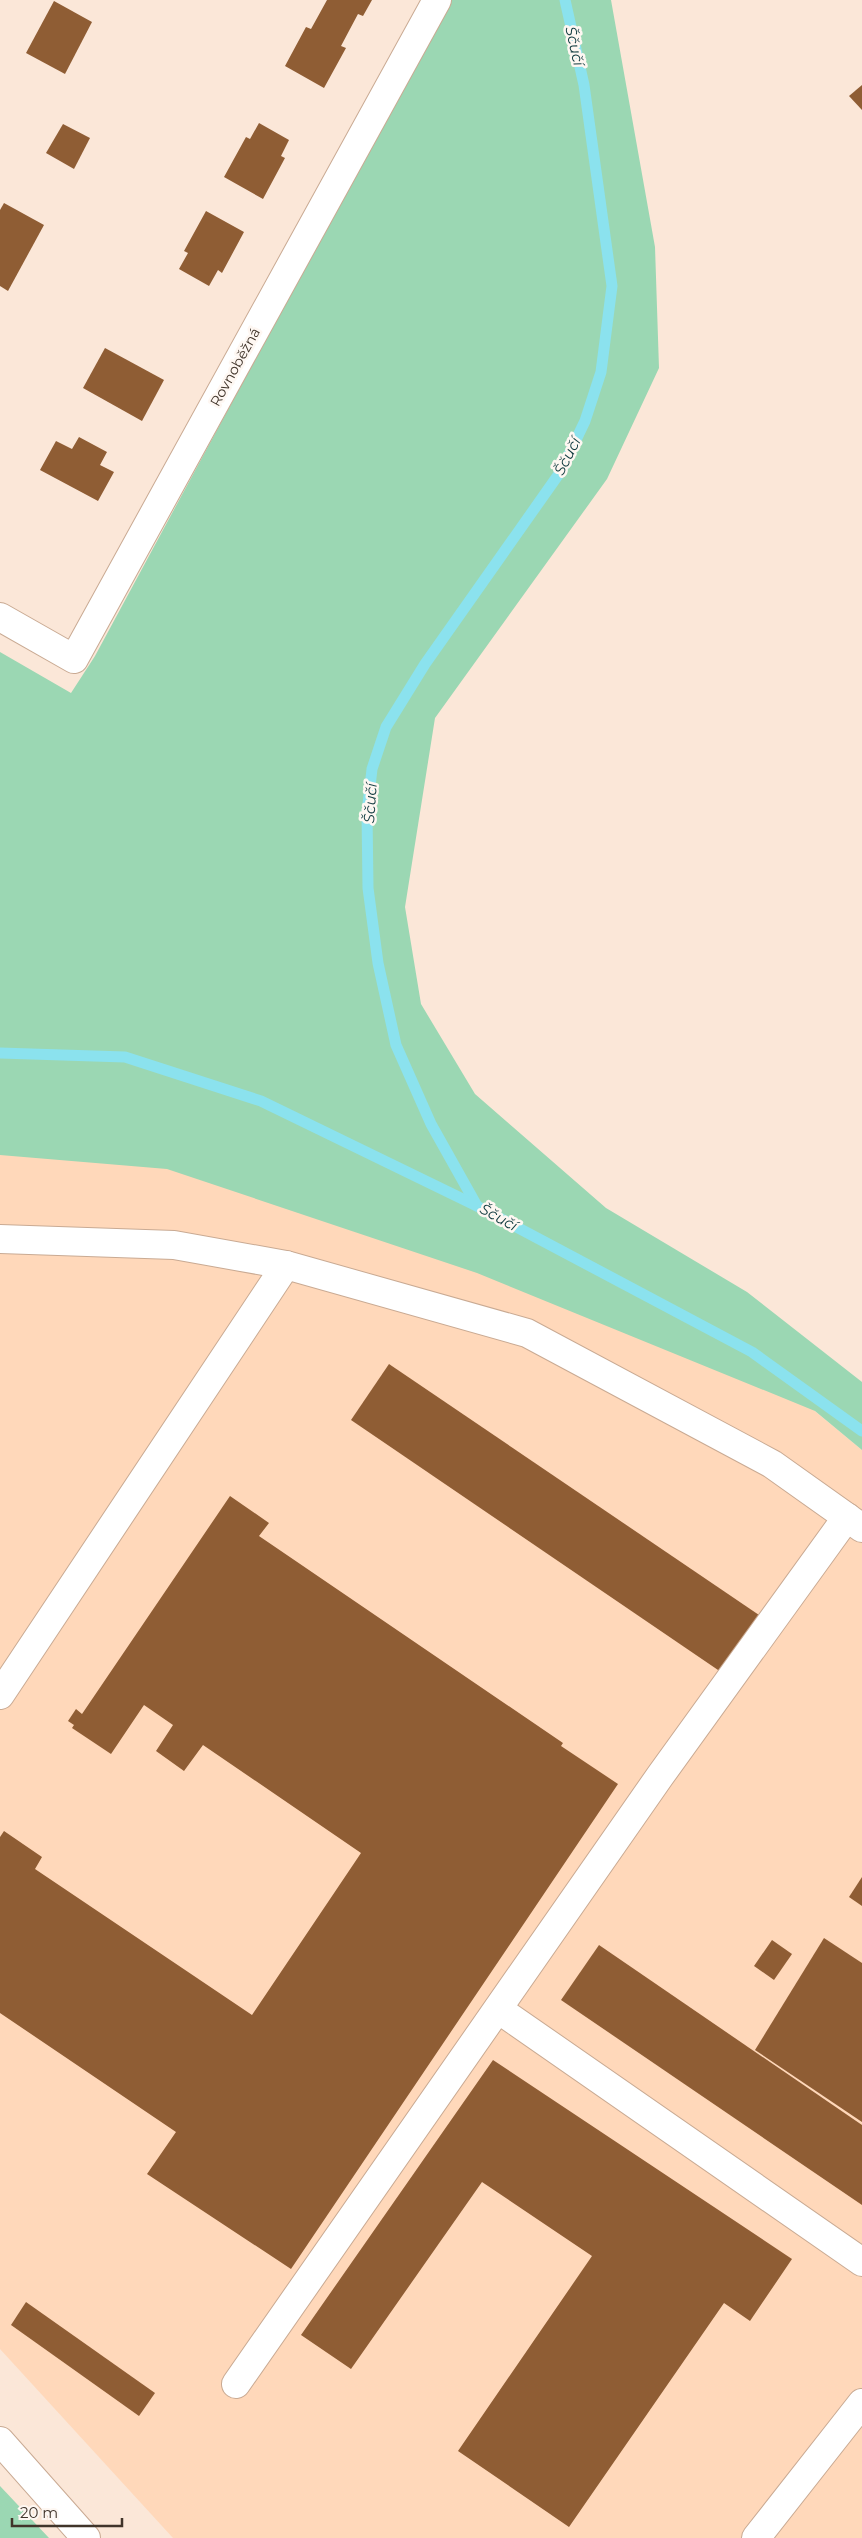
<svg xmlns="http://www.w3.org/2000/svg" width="862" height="2538" viewBox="0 0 862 2538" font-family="Montserrat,sans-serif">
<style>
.built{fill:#ffd8ba}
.green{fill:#9bd7b3}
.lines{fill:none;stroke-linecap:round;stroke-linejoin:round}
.stream{stroke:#8be2ee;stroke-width:11}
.building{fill:#8f5d34}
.minor-casing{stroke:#c9aa93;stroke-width:30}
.minor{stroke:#fff;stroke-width:28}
.labels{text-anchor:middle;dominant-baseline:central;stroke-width:5;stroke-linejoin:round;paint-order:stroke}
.street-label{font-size:14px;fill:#40342a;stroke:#fef7f2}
.water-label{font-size:15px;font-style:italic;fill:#0e393e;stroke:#fef7f2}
</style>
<rect width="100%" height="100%" fill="#fbe7d8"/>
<path class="built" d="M0 1038 719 1332 862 1450V2538H173L0 2349Z"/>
<g class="green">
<path d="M449 0H611L655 247 659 368 607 479 435 718 405 907 421 1004 475 1094 606 1208 747 1292 862 1382V1450L815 1411 477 1273 167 1169 0 1155V652L71 693 95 656Z"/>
<path d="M0 2486 49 2538H0Z"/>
</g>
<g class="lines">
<g class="stream">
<path d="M565 0 584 85 612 286 601 372 585 421 561 471 425 664 386 727 372 769 367 813 368 888 378 963 396 1045 431 1124 477 1206 752 1352 862 1431"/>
<path d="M0 1053 125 1057 261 1101 477 1206"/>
</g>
</g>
<g class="building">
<path d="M327 0H372L363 16 358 14 350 29 341 46 346 48 324 88 285 66 306 27 311 29Z"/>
<path d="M54 1 92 22 65 74 26 53Z"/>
<path d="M862 85V110L849 96Z"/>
<path d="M259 123 289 140 281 156 285 158 263 199 224 177 246 137 250 139Z"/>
<path d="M63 124 90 138 74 169 46 153Z"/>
<path d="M4 203 44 225 8 291 0 286V210Z"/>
<path d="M206 211 244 232 222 273 218 270 209 286 179 269 188 253 184 251Z"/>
<path d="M105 348 164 380 142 421 83 388Z"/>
<path d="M79 437 107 452 100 465 114 472 98 501 40 470 56 441 72 449Z"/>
<path d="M389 1364 759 1615 721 1672 351 1420Z"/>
<path d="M230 1496 269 1523 259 1536 563 1743 561 1746 618 1784 291 2269 147 2174 176 2132 0 2013V1837L4 1831 42 1857 35 1869 252 2015 361 1853 203 1745 184 1771 156 1751 173 1725 144 1705 111 1754 72 1728 74 1725 68 1721 76 1709 82 1714Z"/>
<path d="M862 1877V1906L849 1897Z"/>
<path d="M824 1938 862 1963V2122L755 2050Z"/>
<path d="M772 1940 792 1954 774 1980 754 1966Z"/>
<path d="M599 1945 862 2125V2205L561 2000Z"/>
<path d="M493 2060 792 2259 750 2321 724 2303 569 2527 458 2451 592 2256 482 2182 351 2369 301 2335Z"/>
<path d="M26 2302 155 2393 139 2416 11 2325Z"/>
</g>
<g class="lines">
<g class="minor-casing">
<g id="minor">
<path d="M0 617 74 659 437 0"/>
<path d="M0 1239 174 1245 286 1265 527 1333 772 1464 862 1528"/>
<path d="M0 1695 286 1265"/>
<path d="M498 2009 862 2262"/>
<path d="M236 2384 660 1776 847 1517"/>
<path d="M0 2441 86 2538"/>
<path d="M756 2538 862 2403"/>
</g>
</g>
<use href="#minor" class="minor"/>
</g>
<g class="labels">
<g class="street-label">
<text transform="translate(235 367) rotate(-61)">Rovnoběžná</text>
</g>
<g class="water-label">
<text transform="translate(575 46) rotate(77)">Ščučí</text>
<text transform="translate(567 456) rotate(-63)">Ščučí</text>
<text transform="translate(370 803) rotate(-86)">Ščučí</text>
<text transform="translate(499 1217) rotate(29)">Ščučí</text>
</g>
</g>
<path d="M12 2518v8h110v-8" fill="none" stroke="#40342a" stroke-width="2.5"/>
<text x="20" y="2518" font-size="15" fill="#40342a" stroke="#fef7f2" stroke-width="4" paint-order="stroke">20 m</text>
</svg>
